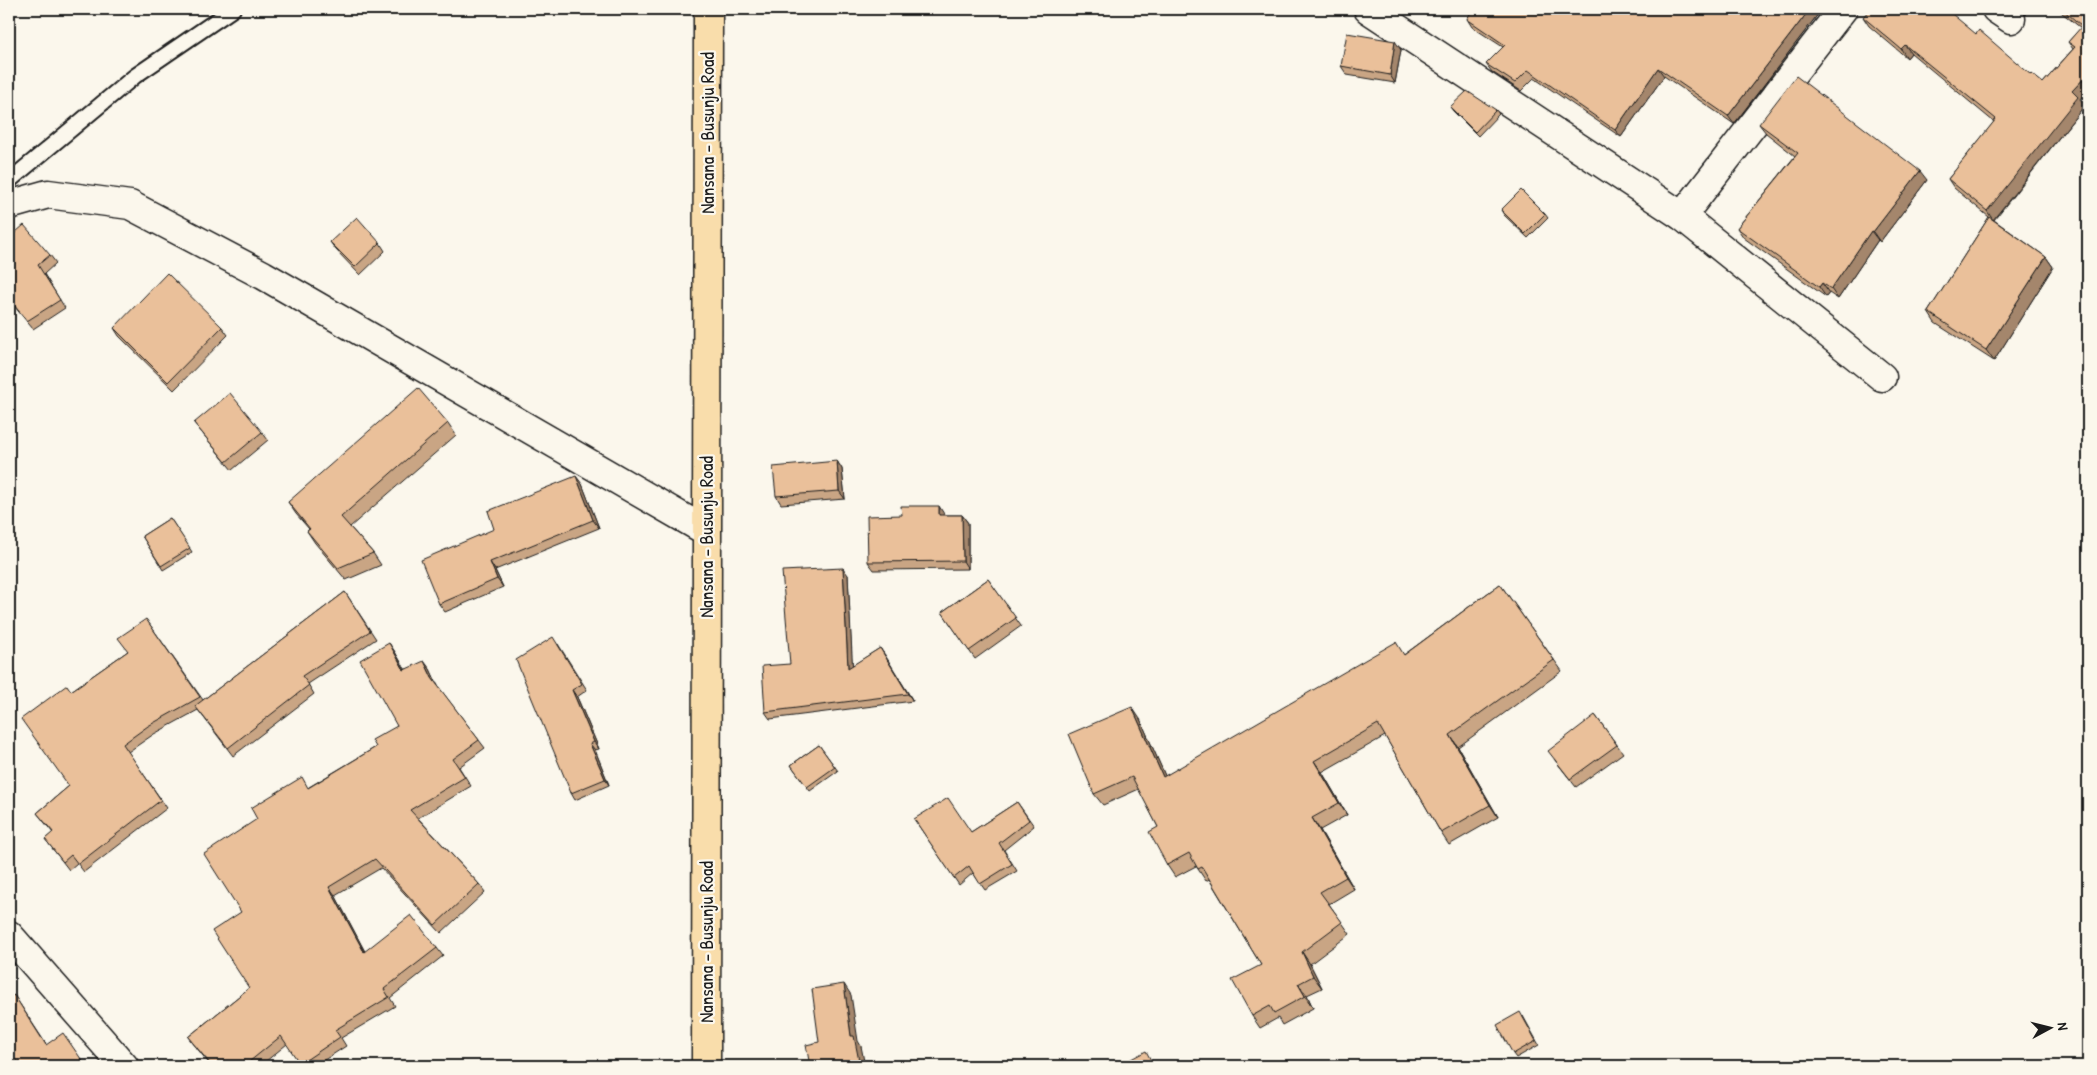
<svg xmlns="http://www.w3.org/2000/svg" width="2097" height="1075" viewBox="0 0 2097 1075" font-family="'Patrick Hand',sans-serif">
<style>
.lines{fill:none;stroke-linecap:round;stroke-linejoin:round}
.lane-casing{stroke:#1c1c1c;stroke-width:18}
.street-casing{stroke:#1c1c1c;stroke-width:31}
.primary-casing{stroke:#1c1c1c;stroke-width:31}
.lane{stroke:#fbf7ec;stroke-width:14}
.street{stroke:#fbf7ec;stroke-width:28}
.primary{stroke:#f9ddab;stroke-width:28}
.wall{fill:#c9a584;stroke:#1c1c1c}
.shaded-wall{fill:#a4866c;stroke:#1c1c1c}
.building{fill:#eac09a;stroke:#1c1c1c}
.labels{text-anchor:middle;dominant-baseline:central;stroke-width:4.5;stroke-linejoin:round;paint-order:stroke}
.street-label{font-size:19px;fill:#1c1c1c;stroke:#fbf7ec}
</style>
<rect width="100%" height="100%" fill="#fbf7ec"/>
<filter id="ink" filterUnits="userSpaceOnUse"><feTurbulence type="fractalNoise" baseFrequency=".02" numOctaves="2"/><feDisplacementMap in="SourceGraphic" scale="10" xChannelSelector="R" yChannelSelector="G"/><feConvolveMatrix kernelMatrix="1 2 1 2 8 2 1 2 1" color-interpolation-filters="sRGB"/></filter>
<g filter="url(#ink)">
<g class="lines">
<g class="lane-casing">
<path id="lane" d="M9 181 135 76 233 9"/>
</g>
<g class="street-casing">
<g id="street">
<path d="M1368 9 1682 216 1882 377"/>
<path d="M1996 9 2011 19"/>
<path d="M9 205 48 194 130 205 263 275 706 531"/>
<path d="M1682 216 1843 9"/>
<path d="M9 935 124 1066"/>
</g>
</g>
<g class="primary-casing">
<path id="primary" d="M706 1066 708 9"/>
</g>
<use href="#lane" class="lane"/>
<use href="#street" class="street"/>
<use href="#primary" class="primary"/>
</g>
<g class="wall">
<path d="M1473 9H1822L1734 124 1664 76 1621 137 1534 78 1521 91 1492 72 1486 64 1503 47 1472 27 1467 19Z"/>
<path d="M2057 9H2088L2080 99 2085 105 1994 220 2046 257 2053 267 1994 361 1935 323 1928 312 1989 217 1954 188 1948 179 1994 122 1911 53 1907 58 1869 26 1863 17 1976 34 2031 75 2043 83 2073 49 2068 42 2081 28Z"/>
<path d="M1401 50 1395 83 1347 75 1341 66Z"/>
<path d="M1450 107 1496 110 1499 114 1478 136 1453 111Z"/>
<path d="M1759 124 1927 180 1880 242 1878 240 1838 299 1829 293 1826 297 1744 238 1737 228 1795 156 1766 133Z"/>
<path d="M1501 210 1545 214 1548 218 1528 238 1504 215Z"/>
<path d="M9 238 50 255 56 263 44 274 65 308 33 329 9 300Z"/>
<path d="M330 242 380 243 385 251 360 275 336 250Z"/>
<path d="M222 327 228 335 174 390 119 336 114 328Z"/>
<path d="M194 423 262 432 268 440 232 470Z"/>
<path d="M448 423 456 435 350 527 373 553 381 565 346 580 315 543 307 531 309 529 296 514 288 502Z"/>
<path d="M837 461 842 469 845 499 781 504 776 496Z"/>
<path d="M582 484 599 528 495 570 503 587 445 612 439 604 494 529Z"/>
<path d="M944 514V515H962L968 523V569L874 570 868 562Z"/>
<path d="M170 518 192 552 163 570 142 536Z"/>
<path d="M848 575 852 666 880 648 913 701 770 719 765 712 790 664Z"/>
<path d="M988 579 1021 626 975 659 942 612Z"/>
<path d="M1500 584 1562 671 1458 747 1498 817 1449 845 1441 833 1385 736 1322 772 1347 815 1320 830 1354 889 1329 904 1350 934 1310 964 1322 988 1307 995 1313 1008 1282 1025 1278 1018 1260 1028 1252 1016 1261 965 1209 879 1206 881 1196 866 1175 877 1167 865 1158 827 1139 789 1103 805 1094 794 1140 719 1165 776 1405 654Z"/>
<path d="M345 592 376 639 308 684 314 694 233 756 198 710 154 734 128 752 167 808 84 872 77 863 69 870 45 839 53 833 37 813 69 786 71 691 128 651 146 619 203 700Z"/>
<path d="M389 643 395 652 405 669H430L437 685 485 748 459 767 471 786 418 818 479 884 485 892 441 933 381 868 335 895 365 952 437 948 443 956 390 998 395 1006 341 1038 346 1046 315 1066H302L287 1044 260 1066H211L188 1037 249 988 241 912 309 787 376 747 397 726Z"/>
<path d="M558 644 587 690 577 697 599 749 595 750 609 785 575 800 571 793Z"/>
<path d="M1595 715 1623 753 1576 787 1554 759Z"/>
<path d="M819 745 838 771 810 791 791 765Z"/>
<path d="M1017 802 1034 826 1004 850 1017 871 985 890 973 873 959 885 914 819 971 832Z"/>
<path d="M14 995 46 1044 13 1066H9V999Z"/>
<path d="M1523 1016 1539 1045 1516 1058 1513 1054Z"/>
</g>
<g class="shaded-wall">
<path d="M1810 9H1822L1734 124 1728 116Z"/>
<path d="M1395 41 1401 50 1395 83 1390 75Z"/>
<path d="M1905 45 1911 53 1907 58 1901 49Z"/>
<path d="M1658 68 1664 76 1621 137 1615 130Z"/>
<path d="M2088 74V89L2080 99 2085 105 1993 220 1987 211 2072 91Z"/>
<path d="M1920 171 1927 180 1880 242 1873 232Z"/>
<path d="M1871 231 1878 240 1838 299 1831 289Z"/>
<path d="M2046 257 2053 267 1994 361 1986 350Z"/>
<path d="M1822 283 1829 293 1826 297 1819 287Z"/>
<path d="M837 461 842 469 845 499 839 491Z"/>
<path d="M576 476 582 484 599 528 593 520Z"/>
<path d="M939 506 944 514 945 523 939 515Z"/>
<path d="M962 515 968 523V569L963 561Z"/>
<path d="M490 562 495 570 503 587 497 579Z"/>
<path d="M843 568 848 575 853 675 848 668Z"/>
<path d="M389 643 395 652 410 678 404 670Z"/>
<path d="M880 648 885 655 913 701 908 694Z"/>
<path d="M424 661 430 669 438 686 432 678Z"/>
<path d="M572 690 577 697 599 749 594 742Z"/>
<path d="M1132 707 1140 719 1171 789 1163 777Z"/>
<path d="M1450 735 1458 747 1498 817 1490 805Z"/>
<path d="M590 744 595 750 609 785 605 779Z"/>
<path d="M1314 761 1322 772 1347 815 1339 803Z"/>
<path d="M1312 818 1320 830 1354 889 1346 877Z"/>
<path d="M329 887 335 895 370 961 364 952Z"/>
<path d="M1302 952 1310 964 1322 988 1313 976Z"/>
<path d="M844 984 851 995 858 1041 861 1046 865 1066H860L851 1036Z"/>
<path d="M1298 984 1307 995 1313 1008 1305 996Z"/>
</g>
<g class="building">
<path d="M1473 9H1810L1728 116 1658 68 1615 130 1528 70 1515 83 1486 64 1505 45 1467 19Z"/>
<path d="M1870 9H1946L1976 34 1979 30 2031 75 2032 74 2043 83 2075 47 2068 42 2082 26 2062 9H2088V74L2072 91 2078 97 1987 211 1948 179 1996 119 1905 45 1901 49 1863 17Z"/>
<path d="M1347 33 1395 41 1390 75 1341 66Z"/>
<path d="M1796 76 1920 171 1873 232 1871 231 1831 289 1822 283 1819 287 1737 228 1798 153 1759 124Z"/>
<path d="M1467 91 1496 110 1475 132 1450 107Z"/>
<path d="M1521 190 1545 214 1525 234 1501 210Z"/>
<path d="M357 217 380 243 355 267 330 242Z"/>
<path d="M1989 217 2046 257 1986 350 1928 312Z"/>
<path d="M24 225 50 255 38 265 60 300 27 321 9 299V238Z"/>
<path d="M167 273 222 327 168 382 114 328Z"/>
<path d="M418 388 448 423 341 517 373 553 338 568 307 531 310 529 288 502Z"/>
<path d="M230 393 262 432 226 462 194 423Z"/>
<path d="M837 461 839 491 776 496 773 467Z"/>
<path d="M576 476 593 520 490 562 497 579 439 604 421 560 494 529 488 511Z"/>
<path d="M901 506H939V515H962L963 561 868 562 867 516 902 515Z"/>
<path d="M170 518 190 548 161 566 142 536Z"/>
<path d="M843 568 848 668 880 648 908 694 765 712 762 666 790 664 782 571Z"/>
<path d="M988 579 1016 618 969 651 942 612Z"/>
<path d="M1500 584 1554 660 1450 735 1490 805 1441 833 1378 724 1314 761 1339 803 1312 818 1346 877 1320 892 1342 922 1302 952 1313 976 1298 984 1305 996 1274 1013 1270 1006 1252 1016 1232 980 1261 965 1202 867 1198 869 1189 853 1167 865 1149 832 1158 827 1132 777 1094 794 1069 734 1132 707 1163 777 1396 642 1404 655Z"/>
<path d="M345 592 370 631 302 676 309 685 228 748 195 706Z"/>
<path d="M146 619 200 697 148 726 123 744 161 800 78 864 71 855 63 862 45 839 53 832 37 813 69 786 21 719 67 685 71 691 128 651 118 638Z"/>
<path d="M553 637 582 684 572 690 594 742 590 744 605 779 571 793 516 660Z"/>
<path d="M389 643 404 670 424 661 432 678 479 740 453 759 465 777 410 810 479 884 435 925 375 859 329 887 364 952 411 915 437 948 384 989 389 997 335 1030 340 1037 300 1064 281 1036 244 1066H212L188 1037 249 988 212 931 241 912 204 854 257 819 251 808 302 777 308 788 376 747 372 740 397 726 360 660Z"/>
<path d="M1595 715 1617 745 1570 779 1548 751Z"/>
<path d="M819 745 835 767 807 787 791 765Z"/>
<path d="M948 798 971 832 1017 802 1029 820 999 843 1012 864 980 884 969 866 954 878 914 819Z"/>
<path d="M844 984 851 1036H854L860 1066H810L806 1045 819 1042 812 989Z"/>
<path d="M14 995 46 1045 63 1033 86 1066H20L12 1055 9 1057V999Z"/>
<path d="M1520 1012 1536 1041 1513 1054 1497 1025Z"/>
<path d="M1146 1051 1154 1066H1118Z"/>
</g>
</g>
<g class="labels">
<g class="street-label">
<text transform="translate(707 133) rotate(-90)">Nansana - Busunju Road</text>
<text transform="translate(706 537) rotate(-90)">Nansana - Busunju Road</text>
<text transform="translate(706 942) rotate(-90)">Nansana - Busunju Road</text>
</g>
</g>
<rect width="2097" height="1075" fill="none" stroke="#fbf7ec" stroke-width="30"/>
<rect x="15" y="15" width="2067" height="1045" fill="none" stroke="#1c1c1c" stroke-width="2" filter="url(#ink)"/>
<g transform="translate(2050 1028) rotate(83)" stroke="#fbf7ec" stroke-width="4" paint-order="stroke">
<path d="M0-4L9 19L0 12L-9 19Z" fill="#1c1c1c"/>
<text y="-8" font-size="14" font-weight="bold" text-anchor="middle" fill="#1c1c1c">N</text>
</g>
</svg>
